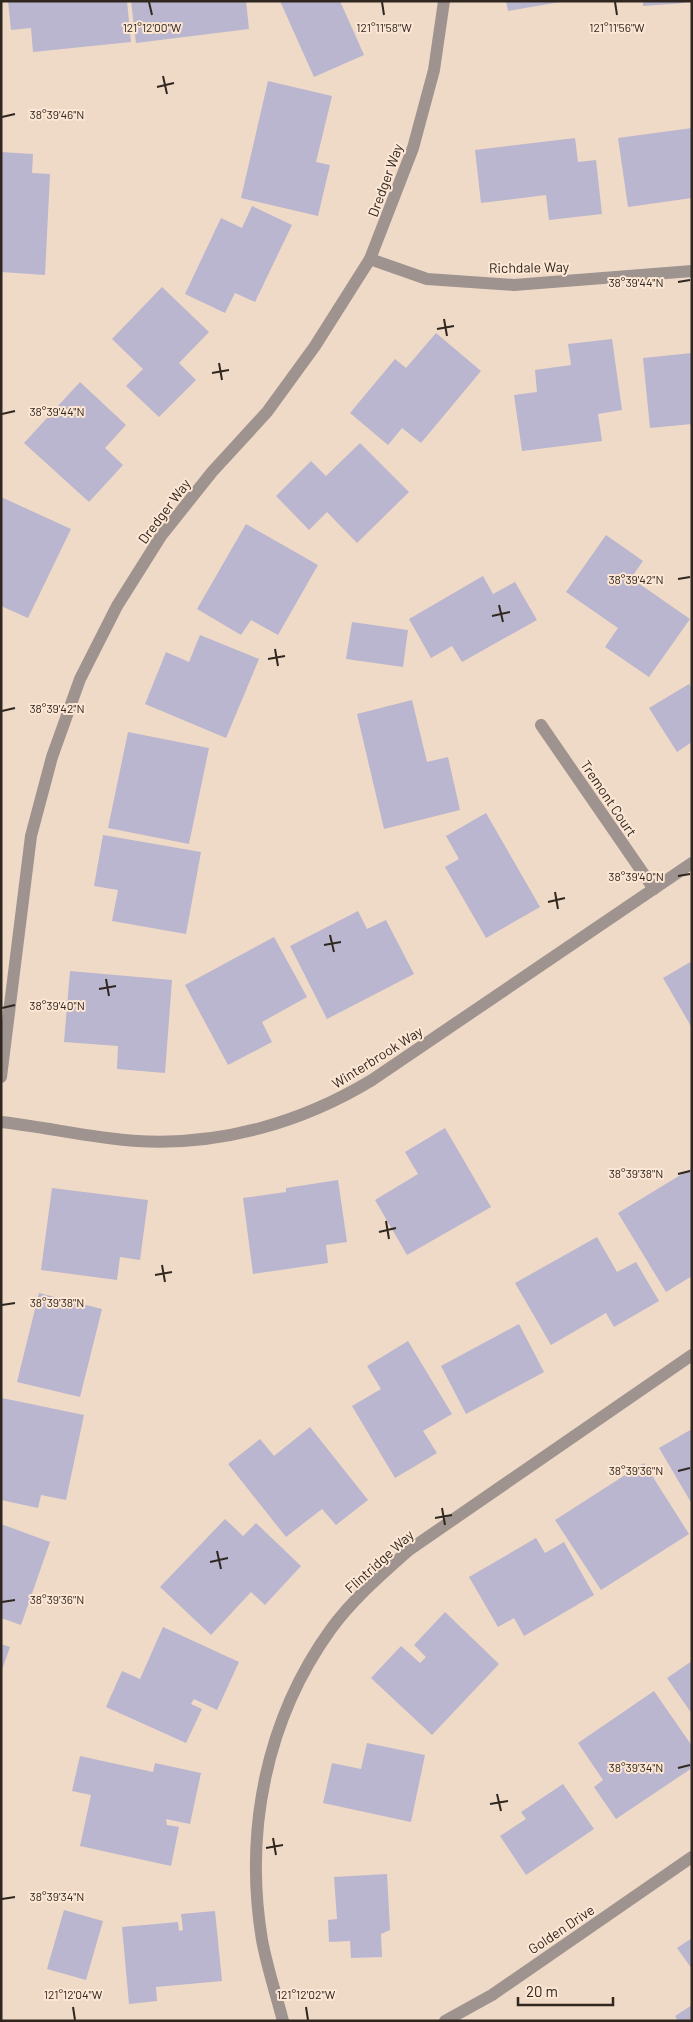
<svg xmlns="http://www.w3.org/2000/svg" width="693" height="2022" viewBox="0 0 693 2022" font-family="Barlow,sans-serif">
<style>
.building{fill:#bab6cf}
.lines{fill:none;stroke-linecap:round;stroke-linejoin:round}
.minor{stroke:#9f938f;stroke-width:12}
.ticks{fill:none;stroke:#2f2720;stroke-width:2}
.labels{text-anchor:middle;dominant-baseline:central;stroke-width:4;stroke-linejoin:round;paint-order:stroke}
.street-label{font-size:14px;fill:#2f2720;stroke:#fde7d4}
.ticks-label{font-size:12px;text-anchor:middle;fill:#2f2720;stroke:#fde7d4;stroke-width:4;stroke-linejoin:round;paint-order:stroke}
</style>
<rect width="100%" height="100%" fill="#efdac7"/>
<g class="building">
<path d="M8 1H127L131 42 33 52 31 28 11 30Z"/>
<path d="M131 1H246L249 29 136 43Z"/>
<path d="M280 1H340L364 55 314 77Z"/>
<path d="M506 1H560V2L508 11Z"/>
<path d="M643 1H684V3L643 6Z"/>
<path d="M268 81 332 96 316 162 330 165 318 216 241 198Z"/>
<path d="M692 128V198L628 207 618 138Z"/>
<path d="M575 138 578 162 596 160 602 214 549 220 546 195 481 203 475 150Z"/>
<path d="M1 152 33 154 32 173 50 174 45 275 1 272Z"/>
<path d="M252 206 292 225 255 302 235 293 225 313 185 294 221 218 242 228Z"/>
<path d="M162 287 209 332 179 363 196 380 159 417 126 386 143 369 112 339Z"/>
<path d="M436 333 481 371 421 443 402 428 388 445 350 413 395 359 406 368Z"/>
<path d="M612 339 622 410 598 414 602 441 522 451 514 395 537 392 535 370 571 365 568 344Z"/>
<path d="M692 353V424L650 428 643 358Z"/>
<path d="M80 382 126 425 105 448 123 465 89 502 24 443Z"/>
<path d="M360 443 409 492 357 543 327 512 309 530 276 496 311 461 326 476Z"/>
<path d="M1 497 71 529 28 618 1 606Z"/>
<path d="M246 524 318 565 278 635 251 620 241 635 197 609Z"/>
<path d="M606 535 643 561 631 578 690 619 649 677 605 647 618 628 566 592Z"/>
<path d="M483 576 493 594 515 582 537 620 462 662 452 646 431 658 409 619Z"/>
<path d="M352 622 408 630 403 667 346 659Z"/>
<path d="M200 635 259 659 226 738 145 704 166 652 189 662Z"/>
<path d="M689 684 692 689V742L677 752 649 708Z"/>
<path d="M412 700 427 762 448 757 460 810 384 829 357 714Z"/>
<path d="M128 732 209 748 189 844 108 828Z"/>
<path d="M486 813 540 907 486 938 445 867 459 859 446 836Z"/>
<path d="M103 835 201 852 186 934 112 921 118 890 94 886Z"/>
<path d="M358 911 367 929 386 920 414 974 327 1019 290 946Z"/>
<path d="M274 937 307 997 262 1022 272 1042 228 1065 185 985Z"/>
<path d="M692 961V1028L663 978Z"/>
<path d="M70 971 172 980 165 1073 117 1069 118 1046 64 1042Z"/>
<path d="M445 1128 491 1207 407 1255 375 1200 418 1174 405 1152Z"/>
<path d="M692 1168V1276L666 1292 618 1213Z"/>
<path d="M338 1180 347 1242 326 1245 328 1263 253 1274 243 1198 286 1192V1188Z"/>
<path d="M52 1188 148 1200 140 1260 120 1257 117 1280 41 1270Z"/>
<path d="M597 1237 617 1272 636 1262 659 1301 614 1327 606 1313 551 1345 515 1283Z"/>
<path d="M39 1293 102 1309 80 1397 17 1382Z"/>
<path d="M519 1324 544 1372 466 1414 441 1366Z"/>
<path d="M408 1341 452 1414 423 1431 437 1453 395 1478 352 1406 381 1389 367 1366Z"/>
<path d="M2 1398 84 1415 66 1500 41 1495 38 1508 1 1500Z"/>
<path d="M310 1427 368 1500 336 1525 322 1509 286 1537 228 1464 260 1439 274 1456Z"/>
<path d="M692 1429V1504L659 1448Z"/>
<path d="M644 1463 689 1534 601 1590 555 1520Z"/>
<path d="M225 1519 243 1536 256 1523 301 1566 265 1605 251 1592 211 1635 160 1587Z"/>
<path d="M1 1524 50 1542 21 1625 1 1618Z"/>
<path d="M536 1538 545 1553 564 1542 594 1595 524 1636 514 1618 498 1627 469 1577Z"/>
<path d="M445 1612 499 1664 432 1735 371 1678 401 1646 420 1663 426 1657 414 1645Z"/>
<path d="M163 1627 239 1662 217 1710 194 1699 191 1704 202 1709 186 1743 106 1707 122 1671 140 1679Z"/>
<path d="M1 1644 10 1647 2 1670H1Z"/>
<path d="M692 1661V1714L667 1678Z"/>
<path d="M654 1691 692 1746V1768L616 1819 594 1787 603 1780 578 1743Z"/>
<path d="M367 1743 425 1755 411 1822 323 1803 332 1763 361 1769Z"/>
<path d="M80 1756 153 1772 155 1763 201 1773 190 1824 166 1819 167 1825 179 1827 171 1866 80 1846 91 1795 72 1791Z"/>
<path d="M563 1784 594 1829 526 1875 500 1836 526 1819 521 1812Z"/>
<path d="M387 1874 390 1930 381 1934 382 1957 351 1958 350 1941 329 1942 328 1920 337 1919 334 1877Z"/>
<path d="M64 1910 103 1921 86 1980 47 1969Z"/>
<path d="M215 1911 222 1981 156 1987 157 2001 129 2004 122 1927 178 1922 179 1931 183 1930 181 1914Z"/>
<path d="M692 1938V1969L677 1948Z"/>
<path d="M692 2005V2021H678L675 2016Z"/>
</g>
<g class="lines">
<g class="minor">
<path d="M370 259 427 279 514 285 692 271"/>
<path d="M541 725 654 889"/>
<path d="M1 1077 31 836 52 757 80 679 117 606 161 536 212 472 267 412 315 346 370 259 413 148 434 70 444 1"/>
<path d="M1 1122C46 1127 92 1138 137 1141 220 1146 301 1123 372 1080L692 863"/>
<path d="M283 2021C276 1994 267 1967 262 1940 244 1831 266 1719 331 1629 353 1599 381 1575 409 1550L692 1355"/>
<path d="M445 2021 492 1995 692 1857"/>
</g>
</g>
<path class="ticks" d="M149 2 152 15M382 2 384 15M615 2 617 15M163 76 167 94M157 87 174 83M2 117 15 114M678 282 690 280M444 319 447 336M437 329 454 326M219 363 222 380M212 373 229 370M2 414 15 411M678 579 690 577M499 605 503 622M492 616 510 612M275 649 278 666M268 659 285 656M2 711 15 708M678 876 690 874M555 892 558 909M548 902 565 898M330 935 334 952M324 945 341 942M106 979 109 996M99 989 116 986M2 1008 15 1005M678 1174 690 1171M386 1221 389 1239M379 1232 396 1228M162 1265 165 1282M155 1275 172 1272M2 1305 15 1303M678 1471 690 1468M442 1508 445 1525M435 1518 452 1515M217 1551 221 1569M210 1562 228 1558M2 1602 15 1600M678 1768 690 1765M497 1794 501 1811M490 1804 508 1801M273 1838 276 1855M266 1848 283 1845M2 1899 15 1897M73 2007 75 2020M306 2007 308 2020"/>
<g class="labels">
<g class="street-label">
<text transform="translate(385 180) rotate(-70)">Dredger Way</text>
<text transform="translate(529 267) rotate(-1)">Richdale Way</text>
<text transform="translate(164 511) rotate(-53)">Dredger Way</text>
<text transform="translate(609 798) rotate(56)">Tremont Court</text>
<text transform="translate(377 1057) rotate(-32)">Winterbrook Way</text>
<text transform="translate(379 1561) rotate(-42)">Flintridge Way</text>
<text transform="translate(561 1929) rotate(-34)">Golden Drive</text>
</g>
</g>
<g class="ticks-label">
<text x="152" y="32">121°12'00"W</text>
<text x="617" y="32">121°11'56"W</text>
<text x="384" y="32">121°11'58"W</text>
<text x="57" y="119">38°39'46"N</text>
<text x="636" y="287">38°39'44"N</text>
<text x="57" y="416">38°39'44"N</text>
<text x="636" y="584">38°39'42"N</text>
<text x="57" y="713">38°39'42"N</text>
<text x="636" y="881">38°39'40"N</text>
<text x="57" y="1010">38°39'40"N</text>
<text x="636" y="1178">38°39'38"N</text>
<text x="57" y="1307">38°39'38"N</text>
<text x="636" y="1475">38°39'36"N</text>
<text x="57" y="1604">38°39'36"N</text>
<text x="636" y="1772">38°39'34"N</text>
<text x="57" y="1901">38°39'34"N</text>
<text x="73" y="1999">121°12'04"W</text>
<text x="306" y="1999">121°12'02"W</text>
</g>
<rect width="693" height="2022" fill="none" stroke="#2f2720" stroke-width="5"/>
<path d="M518 1997v8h95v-8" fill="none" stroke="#2f2720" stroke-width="2.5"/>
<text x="526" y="1997" font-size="15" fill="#2f2720" stroke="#fde7d4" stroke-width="4" paint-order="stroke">20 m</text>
</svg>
